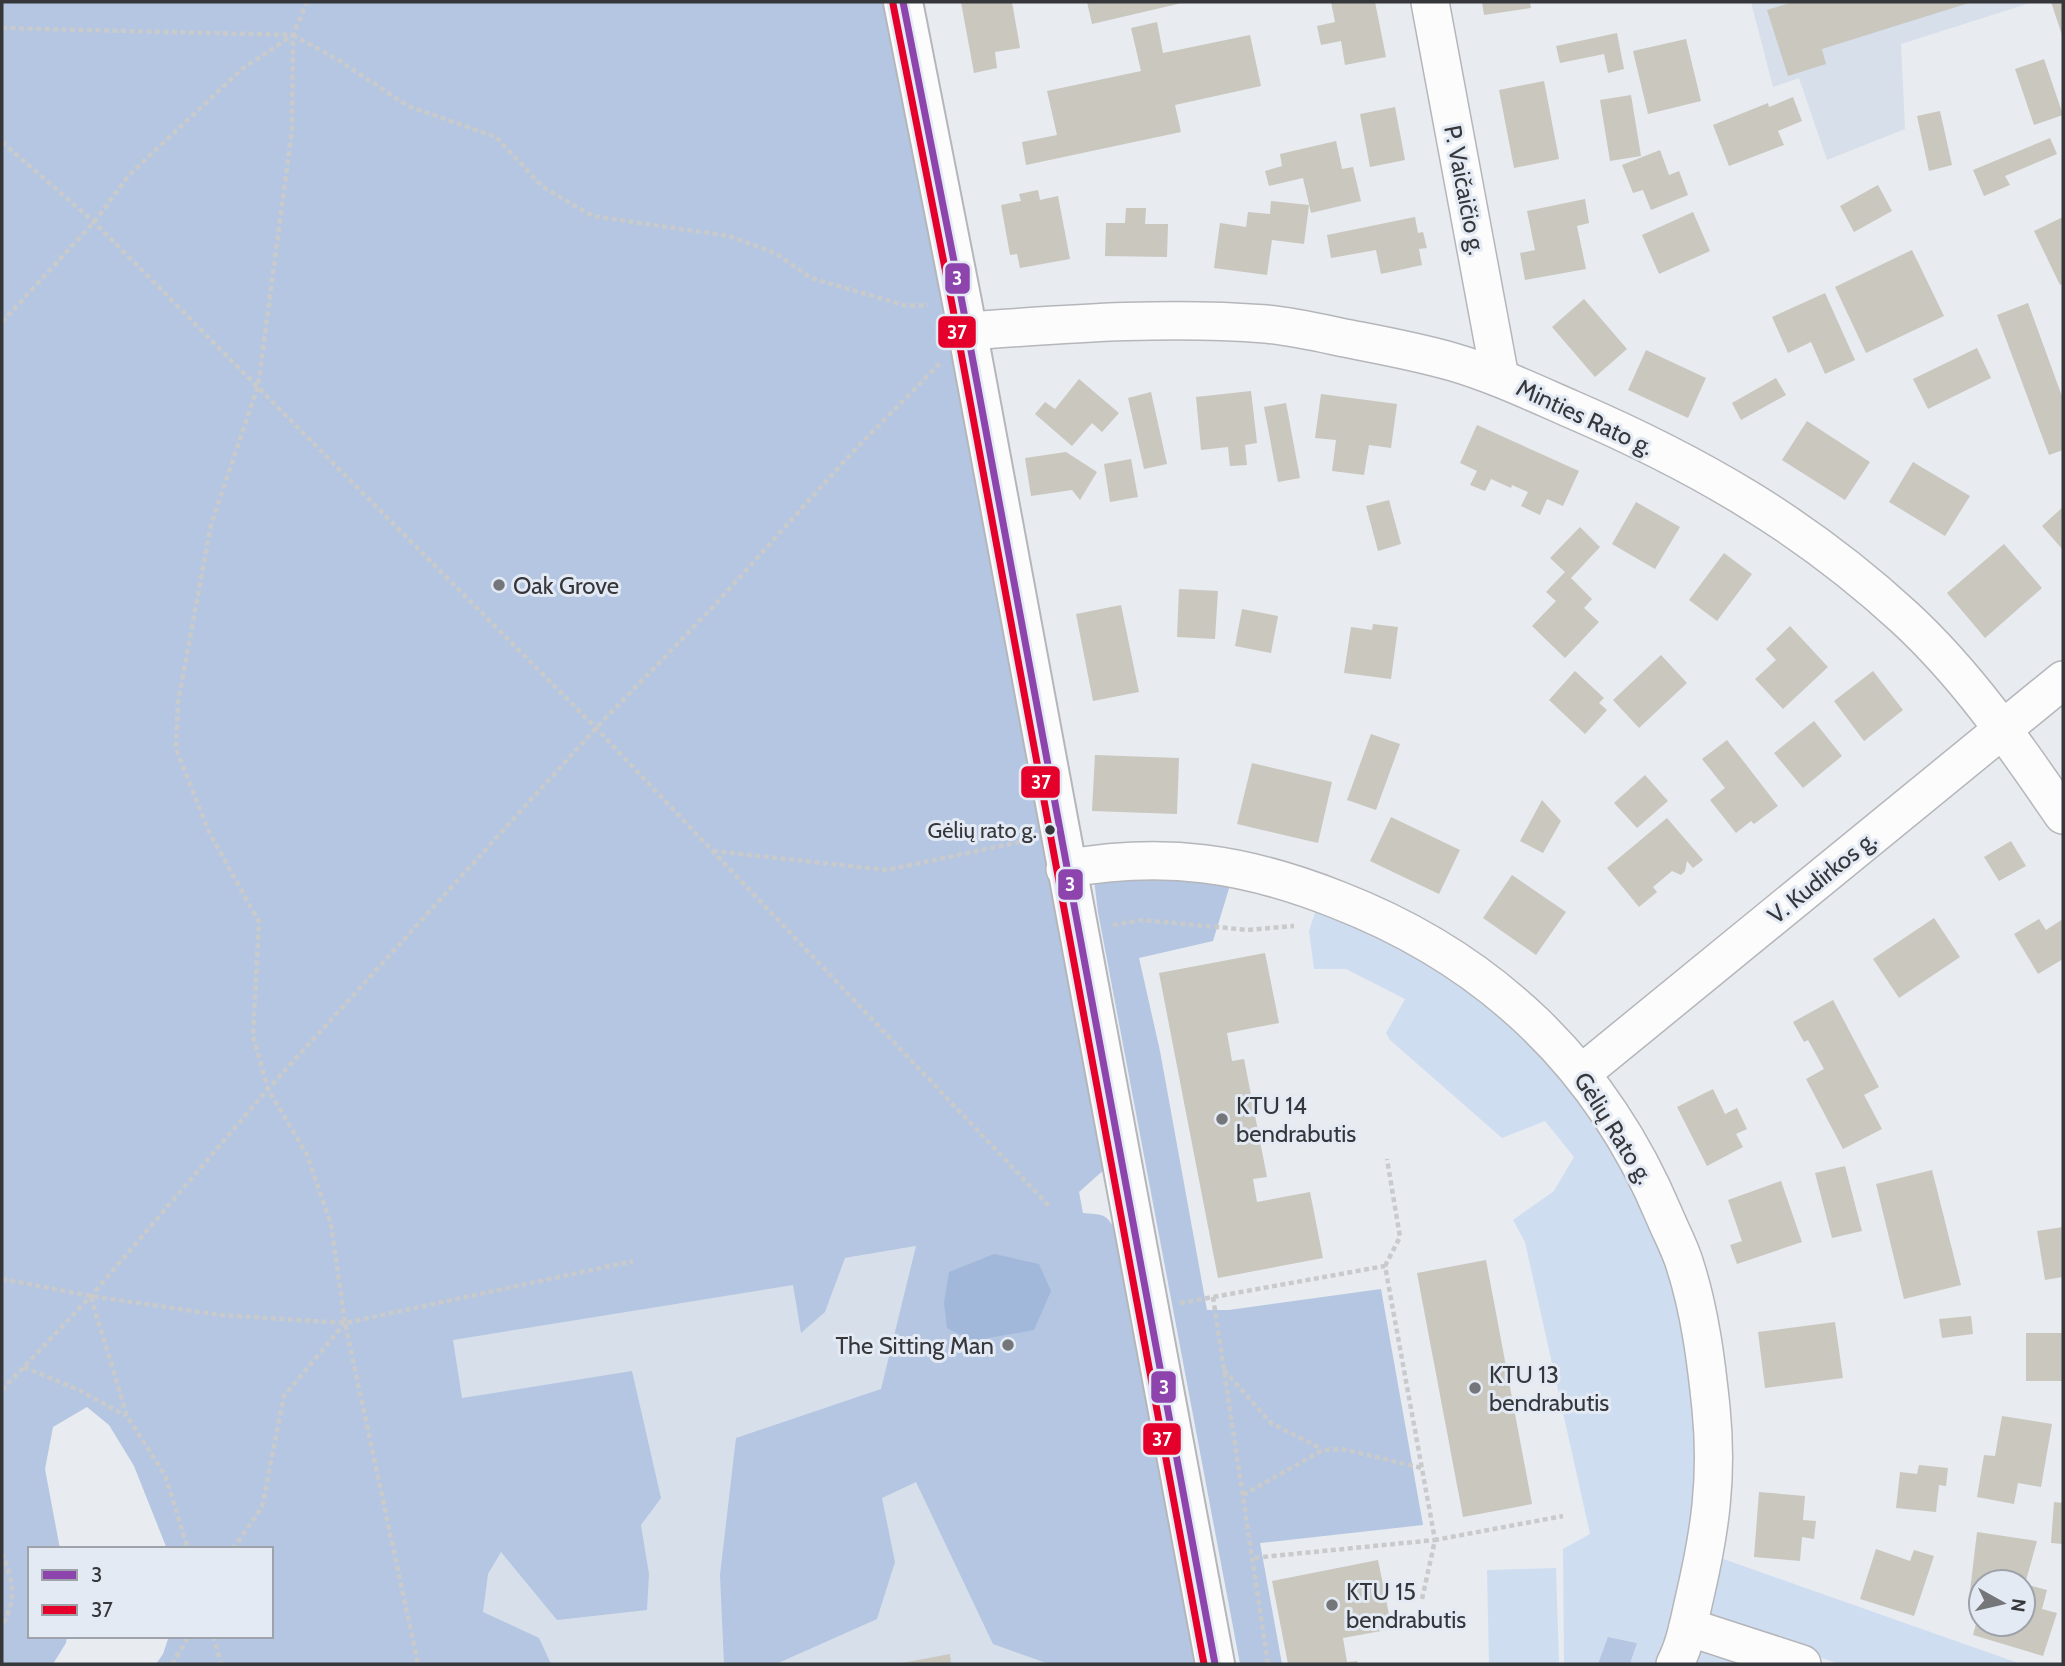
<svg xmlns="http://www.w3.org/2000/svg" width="2065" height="1666" viewBox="0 0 2065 1666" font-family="Cabin,sans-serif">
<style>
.built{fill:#d7dfea}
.green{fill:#cfddf1}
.forest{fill:#b4c6e2}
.water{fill:#a1b8da}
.building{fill:#c9c7be}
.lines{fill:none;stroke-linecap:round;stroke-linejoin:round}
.street-casing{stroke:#b4b6ba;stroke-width:40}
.secondary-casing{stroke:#b4b6ba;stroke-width:42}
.path{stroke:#c9cacb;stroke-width:4.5;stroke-dasharray:5 3.5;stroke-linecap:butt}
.street{stroke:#fcfcfd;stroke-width:37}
.secondary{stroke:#fcfcfd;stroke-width:38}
.bus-1-casing{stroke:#e4eaf4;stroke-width:12}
.bus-2-casing{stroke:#e4eaf4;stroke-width:12}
.bus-1{stroke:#8e44ad;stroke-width:7}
.bus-2{stroke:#e4002b;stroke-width:7}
.poi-dot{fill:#74767a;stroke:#e4eaf4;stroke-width:2.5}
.bus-dot{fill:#35373b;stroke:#e4eaf4;stroke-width:2.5}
.labels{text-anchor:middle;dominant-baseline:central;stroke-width:6;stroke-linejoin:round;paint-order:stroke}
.bus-label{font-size:22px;fill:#35373b;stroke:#e4eaf4;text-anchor:end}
.street-label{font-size:24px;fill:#35373b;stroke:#e4eaf4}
.poi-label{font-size:24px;fill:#35373b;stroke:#e4eaf4;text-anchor:start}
.line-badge{stroke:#e4eaf4;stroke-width:2.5}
.badge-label{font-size:19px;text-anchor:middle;font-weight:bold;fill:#fff}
</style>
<rect width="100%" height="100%" fill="#e8ebf0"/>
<g class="built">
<path d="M1751 2H2033L1901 44 1905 129 1827 160 1799 78 1773 87Z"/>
<path d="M917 1246 1165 1664H425L359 1341Z"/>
</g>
<g class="green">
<path d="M1317 906 1330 910 1481 992 1586 1098 1662 1241 1686 1322 1701 1485 1685 1587 1660 1664H1630L1637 1643 1609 1637 1598 1664H1564L1563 1549 1590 1534 1525 1242 1513 1220 1554 1191 1574 1157 1545 1121 1502 1138 1390 1040 1386 1033 1405 999 1346 969H1314L1309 931Z"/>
<path d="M1715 1556 2021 1664H1840L1713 1623 1707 1608Z"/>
<path d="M1556 1568 1559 1664H1489L1487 1570Z"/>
<path d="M1703 1645 1762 1664H1689Z"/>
</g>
<g class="forest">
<path d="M2 2H887L1106 1168 1079 1192 1083 1213C1101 1215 1106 1212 1115 1230L1198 1664H1049L993 1644 916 1482 882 1498 895 1562 877 1619 776 1664H724L720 1575 736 1438 881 1389 916 1246 845 1258 825 1312 801 1333 793 1285 453 1340 462 1398 632 1371 661 1498 641 1525 649 1574 647 1610 557 1620 501 1552 488 1574 483 1612 539 1638 551 1664H156L163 1654 169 1636H271V1549H167L134 1466 109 1425 87 1407 53 1427 45 1469 60 1549H30V1636H67L66 1643 53 1664H2Z"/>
<path d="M1186 874 1231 882 1213 941 1139 958 1160 1051 1207 1310H1229L1381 1289 1423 1525 1260 1543 1282 1664H1240L1098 912 1094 880Z"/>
<path d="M1608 1637 1637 1643 1630 1664H1598Z"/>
</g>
<path class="water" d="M994 1254 1039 1264 1051 1291 1034 1330 972 1341 947 1328 944 1303 949 1272Z"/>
<g class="building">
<path d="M961 2H1012L1020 48 995 52 997 68 974 73Z"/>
<path d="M1087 2H1182V3L1092 24Z"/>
<path d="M1331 2H1375L1386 57 1345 65 1341 41 1321 45 1317 26 1335 22Z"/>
<path d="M1482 2H1530L1531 8 1484 15Z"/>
<path d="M1793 2H1972L1822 49 1826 64 1788 76 1767 10Z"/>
<path d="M2051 2H2063V38Z"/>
<path d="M1157 22 1163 53 1250 35 1261 86 1175 105 1181 132 1026 165 1022 142 1057 135 1047 91 1141 71 1131 28Z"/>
<path d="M1617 33 1624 69 1608 73 1604 54 1560 63 1556 46Z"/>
<path d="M1686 39 1701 101 1648 114 1633 51Z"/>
<path d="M2044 59 2063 115 2034 125 2015 69Z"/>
<path d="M1544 81 1559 159 1514 168 1499 90Z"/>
<path d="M1631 95 1641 156 1610 161 1600 100Z"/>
<path d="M1793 97 1802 121 1778 131 1784 145 1729 166 1713 125 1768 103 1769 107Z"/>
<path d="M1395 107 1405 160 1370 167 1360 114Z"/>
<path d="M1940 111 1952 165 1929 171 1917 116Z"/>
<path d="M2050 138 2057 154 2005 176 2010 185 1984 196 1973 170Z"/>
<path d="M1336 141 1342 169 1353 167 1361 201 1311 213 1303 178 1269 186 1265 171 1282 166 1280 154Z"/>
<path d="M1660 150 1669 175 1679 171 1688 195 1651 210 1643 190 1633 193 1622 165Z"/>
<path d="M1878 185 1892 211 1854 232 1840 206Z"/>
<path d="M1038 190 1040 200 1058 196 1070 259 1020 268 1017 254 1010 255 1001 205 1021 201 1019 194Z"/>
<path d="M1585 199 1589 223 1577 226 1586 269 1525 280 1520 253 1535 250 1527 211Z"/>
<path d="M1271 201 1309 205 1304 244 1272 240 1267 275 1214 268 1220 223 1246 227 1248 212 1270 214Z"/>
<path d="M1126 208H1146L1145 224H1168L1167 257 1105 256 1106 223H1125Z"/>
<path d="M1693 212 1710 251 1659 274 1642 235Z"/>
<path d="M1415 217 1418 233 1423 232 1427 248 1419 249 1422 265 1381 274 1376 250 1331 258 1327 235Z"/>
<path d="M2063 217V283L2060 285 2034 231Z"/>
<path d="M1912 250 1944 316 1866 353 1835 287Z"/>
<path d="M1825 293 1855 360 1825 374 1811 342 1788 353 1772 317Z"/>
<path d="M1584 299 1627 349 1595 377 1552 327Z"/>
<path d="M2028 303 2063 399V450L2049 455 1997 315Z"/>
<path d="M1977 348 1991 378 1928 409 1913 379Z"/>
<path d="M1646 350 1706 378 1688 418 1628 390Z"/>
<path d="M1776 378 1786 395 1741 420 1732 403Z"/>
<path d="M1079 379 1119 413 1102 432 1092 423 1072 446 1035 414 1045 402 1055 409Z"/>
<path d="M1251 391 1257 443 1245 445 1247 465 1230 466 1228 447 1201 450 1196 397Z"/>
<path d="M1151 392 1167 464 1144 469 1128 398Z"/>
<path d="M1321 394 1397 404 1391 448 1369 445 1364 475 1332 471 1336 440 1315 438Z"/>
<path d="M1286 403 1300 478 1278 482 1264 407Z"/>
<path d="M1807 421 1870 462 1845 500 1782 460Z"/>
<path d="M1477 425 1579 471 1563 506 1547 499 1540 515 1521 506 1528 492 1512 485 1511 488 1491 479 1485 491 1470 485 1477 471 1460 463Z"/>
<path d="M1066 452 1097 472 1080 500 1072 490 1031 496 1025 458Z"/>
<path d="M1131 459 1138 497 1110 502 1104 464Z"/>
<path d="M1913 462 1970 496 1945 536 1889 502Z"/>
<path d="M1389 500 1401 544 1378 551 1366 506Z"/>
<path d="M1636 502 1680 527 1655 569 1612 544Z"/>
<path d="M2063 507V550L2042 526Z"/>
<path d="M1580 527 1600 547 1571 578 1592 599 1584 608 1599 622 1565 658 1532 626 1556 601 1546 592 1565 572 1550 558Z"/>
<path d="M2004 544 2042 588 1985 638 1947 593Z"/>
<path d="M1724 553 1752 574 1717 621 1689 600Z"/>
<path d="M1179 589 1218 591 1215 639 1177 637Z"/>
<path d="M1121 605 1139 692 1093 701 1076 614Z"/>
<path d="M1242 609 1278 616 1271 653 1235 646Z"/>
<path d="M1373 624 1398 627 1391 679 1344 673 1351 627 1372 630Z"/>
<path d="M1790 626 1828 667 1783 709 1755 679 1776 660 1766 649Z"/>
<path d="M1661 655 1687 683 1639 728 1613 700Z"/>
<path d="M1575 671 1604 698 1599 703 1607 710 1585 734 1549 700Z"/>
<path d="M1873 671 1903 710 1864 741 1834 701Z"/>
<path d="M1814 721 1842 756 1803 788 1774 753Z"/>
<path d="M1371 734 1400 744 1376 810 1347 800Z"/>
<path d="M1727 740 1778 806 1754 824 1751 821 1736 833 1710 800 1725 788 1702 759Z"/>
<path d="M1095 755 1179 758 1177 814 1092 811Z"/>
<path d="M1252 763 1332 782 1318 843 1237 824Z"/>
<path d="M1645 775 1668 801 1637 828 1614 803Z"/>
<path d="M1542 800 1561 821 1543 853 1520 841Z"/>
<path d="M1391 817 1460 850 1439 894 1370 861Z"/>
<path d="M1667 818 1703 860 1693 868 1687 861 1685 871 1681 875 1672 871 1653 887 1657 892 1639 907 1607 868Z"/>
<path d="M2011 841 2026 866 1999 881 1984 857Z"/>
<path d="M1512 875 1566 912 1536 955 1483 918Z"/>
<path d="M1934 918 1960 957 1899 998 1873 959Z"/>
<path d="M2039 919 2046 930 2063 919V959L2038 974 2014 934Z"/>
<path d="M1265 953 1279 1023 1227 1033 1232 1061 1244 1059 1267 1177 1253 1179 1257 1202 1310 1192 1323 1258 1218 1278 1159 973Z"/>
<path d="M1833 1000 1879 1087 1864 1095 1882 1129 1843 1149 1806 1079 1824 1069 1808 1040 1804 1042 1793 1022Z"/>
<path d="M1713 1089 1725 1114 1737 1108 1747 1129 1736 1134 1743 1147 1707 1166 1677 1107Z"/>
<path d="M1845 1166 1862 1231 1832 1238 1815 1173Z"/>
<path d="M1932 1170 1961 1285 1904 1299 1876 1184Z"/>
<path d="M1781 1181 1802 1242 1737 1264 1730 1245 1742 1241 1728 1200Z"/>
<path d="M2063 1227V1277L2045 1280 2037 1231Z"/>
<path d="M1486 1260 1532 1504 1463 1517 1417 1273Z"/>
<path d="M1971 1316 1973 1334 1942 1338 1939 1319Z"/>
<path d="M1835 1322 1843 1378 1765 1388 1758 1332Z"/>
<rect x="2026" y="1333" width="37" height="48"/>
<path d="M2002 1416 2052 1424 2041 1487 2018 1483 2014 1504 1977 1497 1984 1455 1995 1456Z"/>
<path d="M1919 1465 1948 1468 1946 1486 1939 1485 1936 1512 1896 1508 1900 1472 1917 1474Z"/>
<path d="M1759 1492 1805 1496 1803 1520 1816 1521 1814 1539 1802 1537 1800 1561 1754 1557Z"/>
<path d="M2054 1502 2063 1503V1544L2051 1543Z"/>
<path d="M1977 1532 2037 1541 2025 1584 2047 1590 2042 1609 2057 1613 2043 1656 1973 1635 1980 1609 1981 1624H2023V1582H1981V1593L1970 1591Z"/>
<path d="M1876 1549 1910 1561 1914 1550 1934 1556 1914 1616 1860 1599Z"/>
<path d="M1378 1560 1392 1629 1343 1638 1347 1662 1357 1661 1358 1664H1288L1272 1581Z"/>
<path d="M950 1654 951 1664H902V1663Z"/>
</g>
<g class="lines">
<g class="street-casing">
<g id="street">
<path d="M1430 2 1500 378"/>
<path d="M967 331C1067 324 1166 316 1266 324 1297 327 1329 335 1360 341 1391 347 1422 353 1453 362 1494 374 1532 392 1571 409 1696 463 1803 524 1904 617 1967 675 2015 745 2063 815"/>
<path d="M1065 869C1165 851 1245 863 1338 900 1490 959 1601 1065 1664 1215 1671 1232 1680 1248 1685 1265 1700 1312 1706 1360 1711 1408 1718 1478 1710 1532 1694 1600 1689 1622 1685 1645 1675 1664"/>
<path d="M1582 1073 2063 680"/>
<path d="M1688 1627 1802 1664"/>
</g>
</g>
<g class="secondary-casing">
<path id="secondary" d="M903 2 962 302 1215 1664"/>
</g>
<g class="path">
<path d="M2 28 293 35 307 2"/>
<path d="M293 35 340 61 408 106 496 137 543 187 592 216 729 236 775 253 811 278 907 306 928 305"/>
<path d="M2 142 94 222 596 728 1051 1208"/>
<path d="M2 322 94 222 130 174 241 70 293 35 292 130 258 386 211 525 178 702 176 749 209 832 259 922 253 1036 268 1089 307 1155 331 1224 345 1323 418 1664"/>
<path d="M713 851 887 870 1029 840"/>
<path d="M1113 925 1142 920 1248 930 1294 926"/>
<path d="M1385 1266 1400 1237 1387 1159"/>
<path d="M2 1279 91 1296 220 1315 345 1323 633 1261"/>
<path d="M91 1297 127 1416 165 1475 188 1549"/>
<path d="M1213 1297 1268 1664"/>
<path d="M1180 1303 1385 1266 1435 1540 1252 1558"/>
<path d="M24 1367 79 1390 126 1416"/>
<path d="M1224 1370 1271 1423 1322 1449"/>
<path d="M2 1390 91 1296 268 1089 596 728 712 608 848 457 940 363"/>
<path d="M1243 1495 1323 1450 1342 1449 1422 1468"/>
<path d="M233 1549 262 1507 284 1396 345 1323"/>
<path d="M2 1553C13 1581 18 1598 2 1626"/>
<path d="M1422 1599 1435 1540 1563 1516"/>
<path d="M213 1636 221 1664"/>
<path d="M172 1664 189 1636"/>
</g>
<use href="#street" class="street"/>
<use href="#secondary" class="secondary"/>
<g class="bus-1-casing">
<path id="bus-1" d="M903 2 962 302 1215 1664"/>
</g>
<g class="bus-2-casing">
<path id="bus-2" d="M893 4 952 304 1204 1664"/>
</g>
<use href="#bus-1" class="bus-1"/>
<use href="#bus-2" class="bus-2"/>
</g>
<g class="poi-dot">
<circle cx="499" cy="585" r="7"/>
<circle cx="1222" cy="1119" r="7"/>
<circle cx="1008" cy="1345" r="7"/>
<circle cx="1475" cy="1388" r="7"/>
<circle cx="1332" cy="1605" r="7"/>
</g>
<circle class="bus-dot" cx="1050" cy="830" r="6"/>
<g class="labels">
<g class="bus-label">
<text x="1037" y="830">Gėlių rato g.</text>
</g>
<g class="street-label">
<text transform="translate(1465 190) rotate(79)">P. Vaičaičio g.</text>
<text transform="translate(1585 417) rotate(25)">Minties Rato g.</text>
<text transform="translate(1822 877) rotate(-39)">V. Kudirkos g.</text>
<text transform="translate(1614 1128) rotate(58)">Gėlių Rato g.</text>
</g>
<g class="poi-label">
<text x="513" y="585">Oak Grove</text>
<text x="1236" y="1105">KTU 14<tspan x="1236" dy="28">bendrabutis</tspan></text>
<text x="994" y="1345" text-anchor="end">The Sitting Man</text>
<text x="1489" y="1374">KTU 13<tspan x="1489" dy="28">bendrabutis</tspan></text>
<text x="1346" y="1591">KTU 15<tspan x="1346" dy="28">bendrabutis</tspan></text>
</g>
</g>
<g class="line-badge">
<rect x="944" y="262" width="27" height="33" rx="7" fill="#8e44ad"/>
<rect x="937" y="315" width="40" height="34" rx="7" fill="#e4002b"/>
<rect x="1020" y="765" width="41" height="34" rx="7" fill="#e4002b"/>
<rect x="1057" y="868" width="27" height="33" rx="7" fill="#8e44ad"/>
<rect x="1150" y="1370" width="27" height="34" rx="7" fill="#8e44ad"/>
<rect x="1142" y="1422" width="40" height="34" rx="7" fill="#e4002b"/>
</g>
<g class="badge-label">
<text x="957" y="285">3</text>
<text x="957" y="339">37</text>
<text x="1041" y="789">37</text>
<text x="1070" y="891">3</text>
<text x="1164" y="1394">3</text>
<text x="1162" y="1446">37</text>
</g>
<rect width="2065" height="1666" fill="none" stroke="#35373b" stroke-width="7"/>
<rect x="28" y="1547" width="245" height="91" fill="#e4eaf4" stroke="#9ea2aa" stroke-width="2"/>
<rect x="42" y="1570" width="35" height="10" fill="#8e44ad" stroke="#9ea2aa" stroke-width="2"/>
<text x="91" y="1582" font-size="21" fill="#35373b">3</text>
<rect x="42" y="1605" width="35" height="10" fill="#e4002b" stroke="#9ea2aa" stroke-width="2"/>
<text x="91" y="1617" font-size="21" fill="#35373b">37</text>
<g transform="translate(2002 1603) rotate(98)"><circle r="33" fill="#e4eaf4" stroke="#9ea2aa" stroke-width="2"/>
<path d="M0-5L12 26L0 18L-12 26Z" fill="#74767a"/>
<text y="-10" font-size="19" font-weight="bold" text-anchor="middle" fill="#35373b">N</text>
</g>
</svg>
